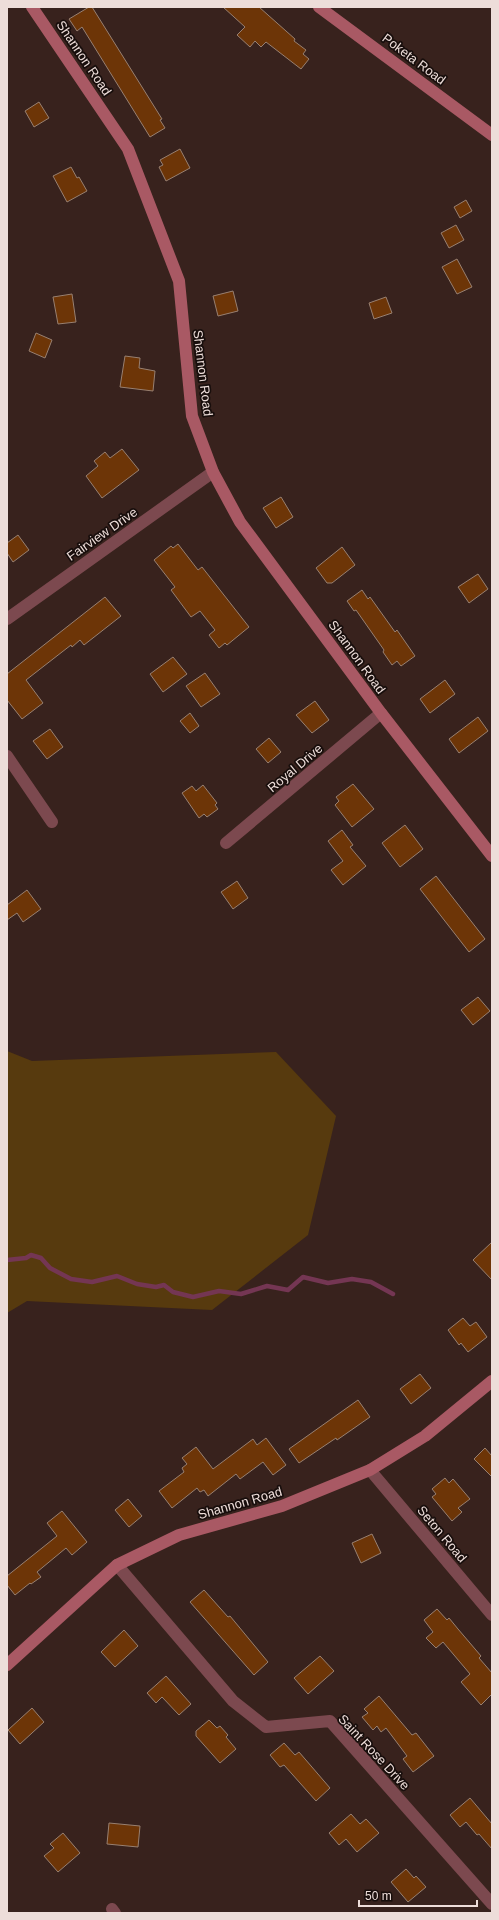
<svg xmlns="http://www.w3.org/2000/svg" width="499" height="1920" viewBox="0 0 499 1920" font-family="Arial,sans-serif">
<style>
.green{fill:#573a0e}
.lines{fill:none;stroke-linecap:round;stroke-linejoin:round}
.stream{stroke:#743653;stroke-width:4.5}
.building{fill:#6d3507;stroke:#988071}
.street{stroke:#7c494f;stroke-width:12}
.secondary{stroke:#a95964;stroke-width:12}
.labels{text-anchor:middle;dominant-baseline:central;stroke-width:3.5;stroke-linejoin:round;paint-order:stroke}
.street-label{font-size:13px;fill:#edddd9;stroke:#180e0c}
</style>
<rect width="100%" height="100%" fill="#38221d"/>
<path class="green" d="M7 1051 32 1061 276 1052 336 1116 308 1235 212 1310 27 1301 7 1313Z"/>
<g class="lines">
<path class="stream" d="M7 1260 26 1258 31 1255 41 1258 50 1268 71 1279 92 1282 117 1276 137 1284 156 1287 164 1285 173 1292 193 1297 219 1291 241 1294 267 1286 288 1290 303 1277 328 1283 352 1279 371 1282 393 1294"/>
</g>
<g class="building">
<path d="M89 7H92L162 119 160 120 165 128 150 137 82 27 77 31 69 19Z"/>
<path d="M223 7H259L295 39 294 41 306 50 303 54 309 59 301 69 266 42 261 47 255 41 250 47 237 35 245 27Z"/>
<path d="M39 102 49 118 34 127 25 111Z"/>
<path d="M180 149 190 168 166 181 159 167 163 165 160 160Z"/>
<path d="M71 167 77 178 79 177 87 191 67 202 53 176Z"/>
<path d="M466 200 472 211 460 218 454 207Z"/>
<path d="M456 225 464 240 449 248 441 233Z"/>
<path d="M457 259 472 287 457 294 442 267Z"/>
<path d="M233 291 238 311 218 316 213 296Z"/>
<path d="M72 294 76 322 58 324 53 297Z"/>
<path d="M386 297 392 313 374 319 369 303Z"/>
<path d="M36 333 52 340 45 358 29 351Z"/>
<path d="M125 356 140 358 139 368 155 371 153 391 120 387Z"/>
<path d="M122 449 139 470 102 498 86 476 98 466 94 461 105 452 110 458Z"/>
<path d="M281 497 293 517 276 528 263 508Z"/>
<path d="M18 535 29 550 13 562 7 553V543Z"/>
<path d="M178 544 198 570 202 567 249 627 227 645 225 643 219 648 209 635 215 630 200 611 191 617 171 590 175 587 154 560 171 546 173 548Z"/>
<path d="M342 547 355 565 332 583H327L316 568Z"/>
<path d="M478 574 488 589 469 603 458 587Z"/>
<path d="M362 590 368 599 370 597 395 632 397 630 415 656 401 666 397 661 392 665 383 652 384 650 356 610 354 611 347 601Z"/>
<path d="M105 597 121 616 84 645 80 640 72 647 71 645 26 680 43 703 22 719 7 700V674Z"/>
<path d="M173 657 187 674 163 692 150 674Z"/>
<path d="M205 673 220 694 201 707 186 686Z"/>
<path d="M445 680 455 694 430 713 420 699Z"/>
<path d="M315 701 329 720 312 733 296 715Z"/>
<path d="M190 713 199 726 190 733 180 721Z"/>
<path d="M478 717 488 731 459 753 449 739Z"/>
<path d="M50 729 63 747 47 759 33 741Z"/>
<path d="M269 738 281 752 268 763 256 749Z"/>
<path d="M353 784 374 809 352 827 335 805 339 801 336 797Z"/>
<path d="M203 785 217 803 215 805 218 809 207 817 204 814 199 818 182 793 192 786 196 791Z"/>
<path d="M405 825 423 849 400 867 382 843Z"/>
<path d="M342 830 353 845 350 847 366 866 343 885 331 870 343 861 328 841Z"/>
<path d="M436 876 485 939 469 952 420 889Z"/>
<path d="M237 881 248 898 233 909 221 892Z"/>
<path d="M27 890 41 909 23 922 17 913 7 920V905Z"/>
<path d="M478 997 490 1011 473 1025 461 1010Z"/>
<path d="M492 1242V1280L473 1260Z"/>
<path d="M463 1318 470 1326 476 1322 487 1337 468 1352 461 1343 459 1345 448 1330Z"/>
<path d="M420 1374 431 1388 411 1404 400 1389Z"/>
<path d="M358 1400 370 1417 337 1440 336 1438 299 1463 289 1449Z"/>
<path d="M266 1438 286 1465 273 1475 263 1462 240 1479 236 1474 208 1496 204 1490 200 1492 197 1488 172 1508 159 1491 184 1472 182 1468 187 1464 182 1458 196 1447 213 1469 253 1439 257 1445Z"/>
<path d="M485 1448 492 1456V1477L474 1459Z"/>
<path d="M445 1478 449 1483 453 1479 470 1499 458 1508 462 1512 452 1521 432 1497 436 1494 432 1489Z"/>
<path d="M128 1499 142 1516 129 1527 115 1510Z"/>
<path d="M62 1511 87 1542 72 1555 66 1548 37 1572 41 1577 31 1584 30 1583 15 1595 7 1585V1576L57 1536 47 1523Z"/>
<path d="M372 1534 381 1553 361 1563 352 1543Z"/>
<path d="M204 1590 228 1617 230 1616 268 1662 254 1675 190 1602Z"/>
<path d="M437 1609 447 1620 449 1618 458 1629 481 1656 479 1658 492 1673V1694L481 1705 461 1682 470 1674 443 1642 436 1648 426 1638 433 1632 424 1620Z"/>
<path d="M124 1630 138 1646 115 1667 101 1652Z"/>
<path d="M320 1656 334 1671 308 1694 294 1678Z"/>
<path d="M166 1676 191 1704 179 1715 162 1697 156 1703 147 1693Z"/>
<path d="M379 1696 412 1735 416 1733 434 1756 413 1772 403 1759 407 1756 386 1728 381 1732 377 1726 373 1730 362 1717 368 1713 364 1709Z"/>
<path d="M32 1708 44 1722 20 1744 8 1730Z"/>
<path d="M209 1720 217 1728 220 1726 228 1735 226 1737 236 1749 220 1763 196 1736V1731Z"/>
<path d="M284 1743 295 1755 299 1752 330 1788 316 1801 284 1765 280 1767 270 1755Z"/>
<path d="M470 1798 492 1824V1849L479 1834 477 1835 466 1822 460 1827 450 1815Z"/>
<path d="M351 1814 360 1824 366 1819 379 1833 357 1852 346 1839 339 1845 329 1833Z"/>
<path d="M109 1823 140 1826 138 1847 107 1844Z"/>
<path d="M63 1833 80 1853 58 1872 44 1856 54 1848 50 1844Z"/>
<path d="M406 1869 414 1878 416 1876 426 1887 408 1902 391 1882Z"/>
</g>
<g class="lines">
<g class="street">
<path d="M7 619 213 472"/>
<path d="M7 756 52 822"/>
<path d="M226 843 381 713"/>
<path d="M370 1470 492 1615"/>
<path d="M117 1565 233 1701 266 1727 330 1721 492 1904"/>
<path d="M112 1909 115 1913"/>
</g>
<g class="secondary">
<path d="M32 7 128 149 179 281 192 416 213 472 240 522 381 713 492 856"/>
<path d="M319 7 492 135"/>
<path d="M7 1665 117 1565 179 1535 282 1506 370 1470 425 1436 492 1381"/>
</g>
</g>
<g class="labels">
<g class="street-label">
<text transform="translate(84 58) rotate(56)">Shannon Road</text>
<text transform="translate(414 59) rotate(37)">Poketa Road</text>
<text transform="translate(203 373) rotate(83)">Shannon Road</text>
<text transform="translate(102 534) rotate(-35)">Fairview Drive</text>
<text transform="translate(357 657) rotate(54)">Shannon Road</text>
<text transform="translate(295 768) rotate(-40)">Royal Drive</text>
<text transform="translate(240 1503) rotate(-16)">Shannon Road</text>
<text transform="translate(442 1534) rotate(50)">Seton Road</text>
<text transform="translate(374 1752) rotate(47)">Saint Rose Drive</text>
</g>
</g>
<rect width="499" height="1920" fill="none" stroke="#edddd9" stroke-width="16"/>
<path d="M359 1900v6h118v-6" fill="none" stroke="#edddd9" stroke-width="2"/>
<text x="365" y="1900" font-size="12" fill="#edddd9" stroke="#180e0c" stroke-width="3" paint-order="stroke">50 m</text>
</svg>
